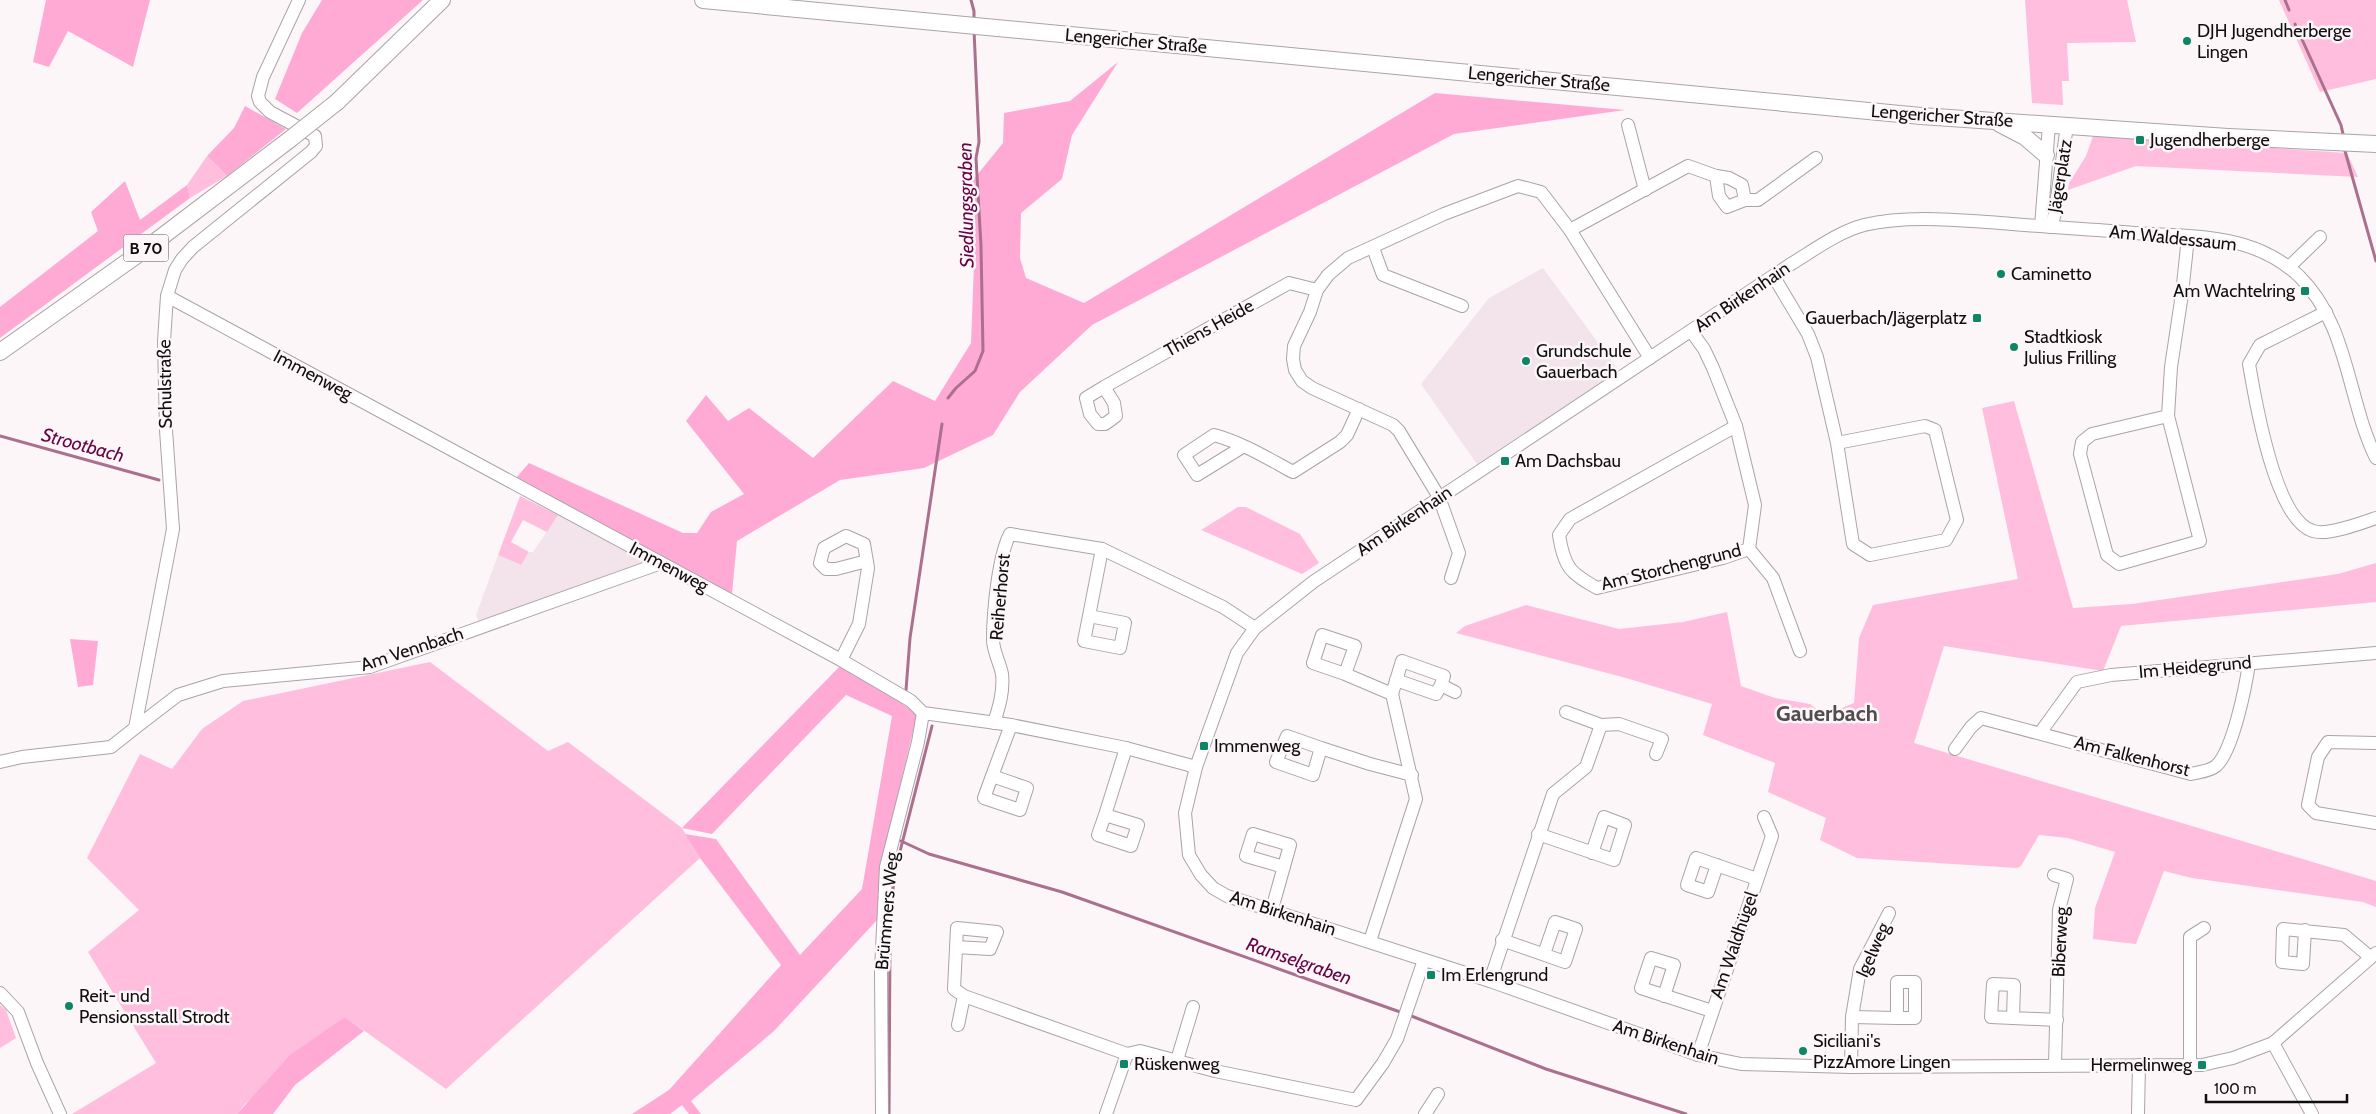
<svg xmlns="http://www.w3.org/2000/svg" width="2376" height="1114" viewBox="0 0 2376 1114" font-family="Cabin,sans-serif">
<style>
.built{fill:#f2e4ea}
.green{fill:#ffbede}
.forest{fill:#feaad5}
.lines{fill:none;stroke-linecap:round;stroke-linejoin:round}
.stream{stroke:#aa708d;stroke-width:3}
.minor-casing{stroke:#a9a4a6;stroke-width:14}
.major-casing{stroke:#a9a4a6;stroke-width:18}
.minor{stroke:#fff;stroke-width:12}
.major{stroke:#fff;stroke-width:16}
.major-bridge-casing{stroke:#a9a4a6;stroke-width:18;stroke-linecap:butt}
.major-bridge{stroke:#fff;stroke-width:16}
.poi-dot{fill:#0e8565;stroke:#fcf6f9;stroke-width:2}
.labels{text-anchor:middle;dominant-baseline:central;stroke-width:5;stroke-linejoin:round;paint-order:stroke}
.shield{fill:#fcf6f9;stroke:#575455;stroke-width:1}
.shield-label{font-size:16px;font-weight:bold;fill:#100e0f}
.poi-label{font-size:18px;fill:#100e0f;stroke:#fcf6f9;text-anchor:start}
.street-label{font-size:18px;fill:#100e0f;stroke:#fcf6f9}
.water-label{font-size:19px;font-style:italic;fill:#670345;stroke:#fcf6f9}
.district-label{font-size:22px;font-weight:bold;fill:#514d4f;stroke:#fcf6f9}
</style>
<rect width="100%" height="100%" fill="#fcf6f9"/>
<g class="built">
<path d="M1543 268 1619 371 1561 413 1479 467 1421 384 1489 298Z"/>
<path d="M558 515 653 562 479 623 476 615 498 555 521 565 529 552H533Z"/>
</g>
<g class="green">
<path d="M2025 0H2127L2136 42 2067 43 2069 81H2062L2063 105 2032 103Z"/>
<path d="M2279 0H2376V79L2320 92Z"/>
<path d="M2093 136 2347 153 2358 177 2136 166 2068 190 2069 183 2086 156Z"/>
<path d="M207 156 227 176 190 198 187 185Z"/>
<path d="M2014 401 2073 608 2132 604 2338 574 2376 563V602L2121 626 2103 671 1944 646 1914 743 2376 881V907L2363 902 2192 878 2164 871 2136 944 2093 939 2095 908 2115 852 2068 838 2039 835 2021 866 2017 868 1857 858 1820 840 1826 818 1768 792 1775 763 1703 735 1712 704 1626 678 1456 633 1465 626 1526 605 1619 629 1683 622 1727 612 1741 686 1775 698 1810 704 1825 715 1854 703 1859 638 1873 605 2018 579 1982 408Z"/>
<path d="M520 496 558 515 547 532 523 520 511 542 529 552 521 565 498 555Z"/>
<path d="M1238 507H1246L1300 534 1319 563 1302 574 1201 530Z"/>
<path d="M430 662 548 751 568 742 682 828 700 858 446 1089 345 1017 245 1104 237 1114H72L156 1063 88 952 139 910 87 858 140 754 172 769 202 729 243 701Z"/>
<path d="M0 1005 6 1010 16 1038 0 1048Z"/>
</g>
<g class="forest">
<path d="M46 0H150L133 67 68 31 49 67 33 62Z"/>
<path d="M322 0H423L297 113 275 99 302 33Z"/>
<path d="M1118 62 1072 135 1062 179 1021 213 1020 258 1026 278 1084 303 1435 93 1625 110 1454 134 1092 325 1020 392 993 435 924 468 840 480 737 541 732 594 516 478 529 463 683 533H697L711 512 744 494 686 421 706 395 728 421 749 408 813 458 893 381 935 401 971 343 974 264 964 191 1003 143 1004 113 1070 101Z"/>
<path d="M245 106 286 129 227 176 207 156 234 128Z"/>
<path d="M125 181 140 220 187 185 190 198 0 338V307L98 231 91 212Z"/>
<path d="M70 639 98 641 93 685 78 687Z"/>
<path d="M843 663 917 714 881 867 878 919 774 1031 691 1101 701 1114H689L682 1105 670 1114H632L669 1090 781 965 700 858 685 834 716 839 800 955 862 889 892 716 846 695 712 834 682 828Z"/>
<path d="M345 1017 364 1031 295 1085 273 1114H237L290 1055Z"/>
</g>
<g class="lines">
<g class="stream">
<path d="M971 0 974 11V21"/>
<path d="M2285 0 2289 10"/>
<path d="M2295 24 2341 125 2343 134"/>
<path d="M2345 151 2376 261"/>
<path d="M948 398 956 388 975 371 983 351 981 246 976 158 979 142 974 30"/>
<path d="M0 436 159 480"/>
<path d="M906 690 910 638 942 424"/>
<path d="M901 841 929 854 1062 892 1403 1013"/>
<path d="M1409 1015 1546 1069 1686 1114"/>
<path d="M889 1114 890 936 894 875 932 726"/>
</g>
<g class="minor-casing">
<g id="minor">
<path d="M1628 125 1645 190"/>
<path d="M1716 176 1729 178 1742 185 1745 200"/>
<path d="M2041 226 2049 125"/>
<path d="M2051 227 2055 213 2067 125"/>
<path d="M1570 230 1688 166 1716 176 1719 196 1727 207 1745 200H1758L1816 158"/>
<path d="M1373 248 1383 275 1462 306"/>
<path d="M2289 267 2320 237"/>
<path d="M1774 277 1808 334 1817 357 1837 443 1853 544 1870 555 1946 540 1957 520 1935 430 1925 426 1837 443"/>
<path d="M167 296 841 660 911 701 923 713 1011 725 1126 748 1196 767"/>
<path d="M2326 312 2260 345 2249 364C2255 399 2275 520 2313 531 2327 536 2362 523 2376 518"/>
<path d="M1691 331 1704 349 1713 368 1736 426 1755 505 1749 549"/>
<path d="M1104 387 1114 403 1116 416 1105 424H1098L1090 414 1086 398 1104 387 1289 283 1317 290"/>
<path d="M2168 416 2092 434 2082 442 2080 454 2107 555 2119 564 2200 541 2168 416 2171 367 2182 294 2188 237"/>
<path d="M1736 426 1570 519 1559 535C1564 567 1570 573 1597 588L1723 558 1749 549"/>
<path d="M1244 446 1197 475 1184 455 1214 435C1243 443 1267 458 1293 472L1340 442 1347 435 1359 409"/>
<path d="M2376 458C2347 399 2349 325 2299 276 2284 262 2264 251 2244 245 2210 234 2170 236 2135 233 2090 229 2045 227 2000 223 1956 220 1907 215 1864 225 1838 232 1814 250 1791 264L1313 582 1255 628 1237 653 1196 767 1185 813 1189 855 1201 875 1213 888 1227 896 1490 981 1698 1055 1741 1064 1851 1067 2202 1065 2233 1058 2273 1043 2376 953"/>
<path d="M1749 549 1773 578 1800 651"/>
<path d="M1451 578 1459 553 1439 497 1399 431 1393 425 1312 388 1302 381 1295 370 1293 359 1294 346 1310 312 1317 290 1328 275 1348 258 1444 214 1518 186 1541 192 1570 230 1650 358"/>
<path d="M1089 616 1084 641 1120 648 1125 623 1089 616 1102 549"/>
<path d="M841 660 859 624 868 568 864 544 846 536 824 548 820 563 826 569H836L867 561"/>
<path d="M1345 674 1313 663 1322 635 1355 646 1345 674 1392 694 1416 799 1370 941"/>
<path d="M1396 680 1436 694 1441 685"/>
<path d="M1392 694 1402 661 1444 676 1441 685 1455 692"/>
<path d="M1566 712 1601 725 1619 724 1662 739 1656 754"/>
<path d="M994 723C999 707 1004 691 1002 674 1000 663 993 651 993 640 993 613 998 557 1010 534L1102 549 1223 607 1255 628"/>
<path d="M135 728 178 695 223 681 370 667 661 563"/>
<path d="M2040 733 2077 682 2111 675 2376 653"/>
<path d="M2376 743 2328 742 2318 757 2308 805 2316 813 2376 823"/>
<path d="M1321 748 1287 736 1276 762 1313 775 1321 748 1370 764 1412 775"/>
<path d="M1955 749 1971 727 1981 718 2191 774C2199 772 2210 771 2216 766 2233 751 2246 685 2249 663"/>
<path d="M0 762 22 757 111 747 135 728 173 529 166 430 164 341 167 296 175 270 182 259 193 247 311 152 316 146 315 136 270 112 260 102 258 96 263 77 299 0"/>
<path d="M992 776 984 798 1020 810 1027 788 992 776 1011 725"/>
<path d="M1105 815 1098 835 1131 846 1138 825 1105 815 1126 748"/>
<path d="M1538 834 1614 860 1625 825 1604 817 1592 853"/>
<path d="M1717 865 1708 892 1687 885 1696 858 1757 879"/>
<path d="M2054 875 2067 879 2059 910 2055 1065"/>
<path d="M1272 909 1290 845 1253 834 1246 856 1284 867"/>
<path d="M2305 930 2303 964 2282 962 2283 929 2344 935 2370 957"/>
<path d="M1502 940 1565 962 1576 929 1555 922 1544 954"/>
<path d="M956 947 990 949 997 932 957 928 954 989 964 996 1127 1054 1140 1051 1215 1071 1356 1100 1383 1063 1397 1039 1424 960"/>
<path d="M1490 981 1553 794 1586 767 1601 725"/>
<path d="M0 993 18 1012 37 1063 60 1114"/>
<path d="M1664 996 1674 965 1651 958 1641 988 1712 1011"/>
<path d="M1852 1017 1897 1018V982H1915V1018H1897"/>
<path d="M2013 1018 2014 985 1993 984 1991 1017 2057 1020"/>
<path d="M958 1025 964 996"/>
<path d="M2273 1043 2312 1114"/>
<path d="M1698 1055 1772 836 1764 817"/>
<path d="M1177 1060 1193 1007"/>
<path d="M1851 1067 1852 1017 1860 969 1889 913"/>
<path d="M2190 1067V937L2204 928"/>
<path d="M882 1114 881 970 886 867 918 742 923 713"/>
<path d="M1106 1114 1127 1054"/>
<path d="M1425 1114 1438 1094"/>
<path d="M2138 1114 2139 1065"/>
</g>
</g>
<g class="major-casing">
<g id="major">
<path d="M703 0 1921 116 2228 137 2376 144"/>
<path d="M337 102 442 0"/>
<path d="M2000 124 2025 137 2046 155"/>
<path d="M0 352 147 248 289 140"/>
</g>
</g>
<use href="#minor" class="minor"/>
<use href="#major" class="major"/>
<g class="major-bridge-casing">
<path id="major-bridge" d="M289 140 337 102"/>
</g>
<use href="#major-bridge" class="major-bridge"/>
</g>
<g class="poi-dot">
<circle cx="2187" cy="41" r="5"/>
<rect x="2135" y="135" width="10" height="10" rx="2.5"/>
<circle cx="2001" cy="274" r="5"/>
<rect x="2300" y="286" width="10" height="10" rx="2.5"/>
<rect x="1972" y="313" width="10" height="10" rx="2.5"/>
<circle cx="2014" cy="347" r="5"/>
<circle cx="1526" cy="361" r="5"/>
<rect x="1500" y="456" width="10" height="10" rx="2.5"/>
<rect x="1199" y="741" width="10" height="10" rx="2.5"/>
<rect x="1426" y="970" width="10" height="10" rx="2.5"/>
<circle cx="69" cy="1006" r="5"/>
<circle cx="1803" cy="1051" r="5"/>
<rect x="1119" y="1059" width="10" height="10" rx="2.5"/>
<rect x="2197" y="1060" width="10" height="10" rx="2.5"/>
</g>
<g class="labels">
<rect class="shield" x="123.5" y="234.5" width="45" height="27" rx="4"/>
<g class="shield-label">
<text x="146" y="248">B 70</text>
</g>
<g class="poi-label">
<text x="2197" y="31">DJH Jugendherberge<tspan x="2197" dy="21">Lingen</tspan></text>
<text x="2150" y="140">Jugendherberge</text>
<text x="2011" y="274">Caminetto</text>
<text x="2295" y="291" text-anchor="end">Am Wachtelring</text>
<text x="1967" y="318" text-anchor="end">Gauerbach/Jägerplatz</text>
<text x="2024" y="337">Stadtkiosk<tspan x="2024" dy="21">Julius Frilling</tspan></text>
<text x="1536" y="351">Grundschule<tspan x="1536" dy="21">Gauerbach</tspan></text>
<text x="1515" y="461">Am Dachsbau</text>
<text x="1214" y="746">Immenweg</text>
<text x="1441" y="975">Im Erlengrund</text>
<text x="79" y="996">Reit- und<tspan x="79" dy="21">Pensionsstall Strodt</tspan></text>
<text x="1813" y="1041">Siciliani's<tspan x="1813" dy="21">PizzAmore Lingen</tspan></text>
<text x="1134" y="1064">Rüskenweg</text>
<text x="2192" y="1065" text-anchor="end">Hermelinweg</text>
</g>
<g class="street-label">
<text transform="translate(1136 41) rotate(5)">Lengericher Straße</text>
<text transform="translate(1539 79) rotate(5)">Lengericher Straße</text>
<text transform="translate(1942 116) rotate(4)">Lengericher Straße</text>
<text transform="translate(2060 176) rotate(-81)">Jägerplatz</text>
<text transform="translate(2173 238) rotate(6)">Am Waldessaum</text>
<text transform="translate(1742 297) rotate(-34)">Am Birkenhain</text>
<text transform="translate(1209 328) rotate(-29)">Thiens Heide</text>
<text transform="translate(313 375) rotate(28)">Immenweg</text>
<text transform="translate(165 384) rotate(-91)">Schulstraße</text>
<text transform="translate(1404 521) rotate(-34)">Am Birkenhain</text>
<text transform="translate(669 567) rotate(28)">Immenweg</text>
<text transform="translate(1671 567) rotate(-14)">Am Storchengrund</text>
<text transform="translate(1000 597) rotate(-85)">Reiherhorst</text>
<text transform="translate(412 649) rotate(-18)">Am Vennbach</text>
<text transform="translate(2195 667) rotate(-5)">Im Heidegrund</text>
<text transform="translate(2132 756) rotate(14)">Am Falkenhorst</text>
<text transform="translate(887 911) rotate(-85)">Brümmers Weg</text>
<text transform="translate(1283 913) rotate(18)">Am Birkenhain</text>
<text transform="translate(2060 942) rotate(-87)">Biberweg</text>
<text transform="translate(1734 945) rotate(-71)">Am Waldhügel</text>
<text transform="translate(1873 950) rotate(-66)">Igelweg</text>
<text transform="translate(1666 1042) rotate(18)">Am Birkenhain</text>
</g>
<g class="water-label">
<text transform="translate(966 205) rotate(-91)">Siedlungsgraben</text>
<text transform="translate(83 445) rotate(15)">Strootbach</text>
<text transform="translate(1299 961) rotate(19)">Ramselgraben</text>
</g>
<g class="district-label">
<text x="1827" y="713">Gauerbach</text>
</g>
</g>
<path d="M2206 1094v8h141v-8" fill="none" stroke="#100e0f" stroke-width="2.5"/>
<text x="2214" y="1094" font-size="15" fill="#100e0f" stroke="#fcf6f9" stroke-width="4" paint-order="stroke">100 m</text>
</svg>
